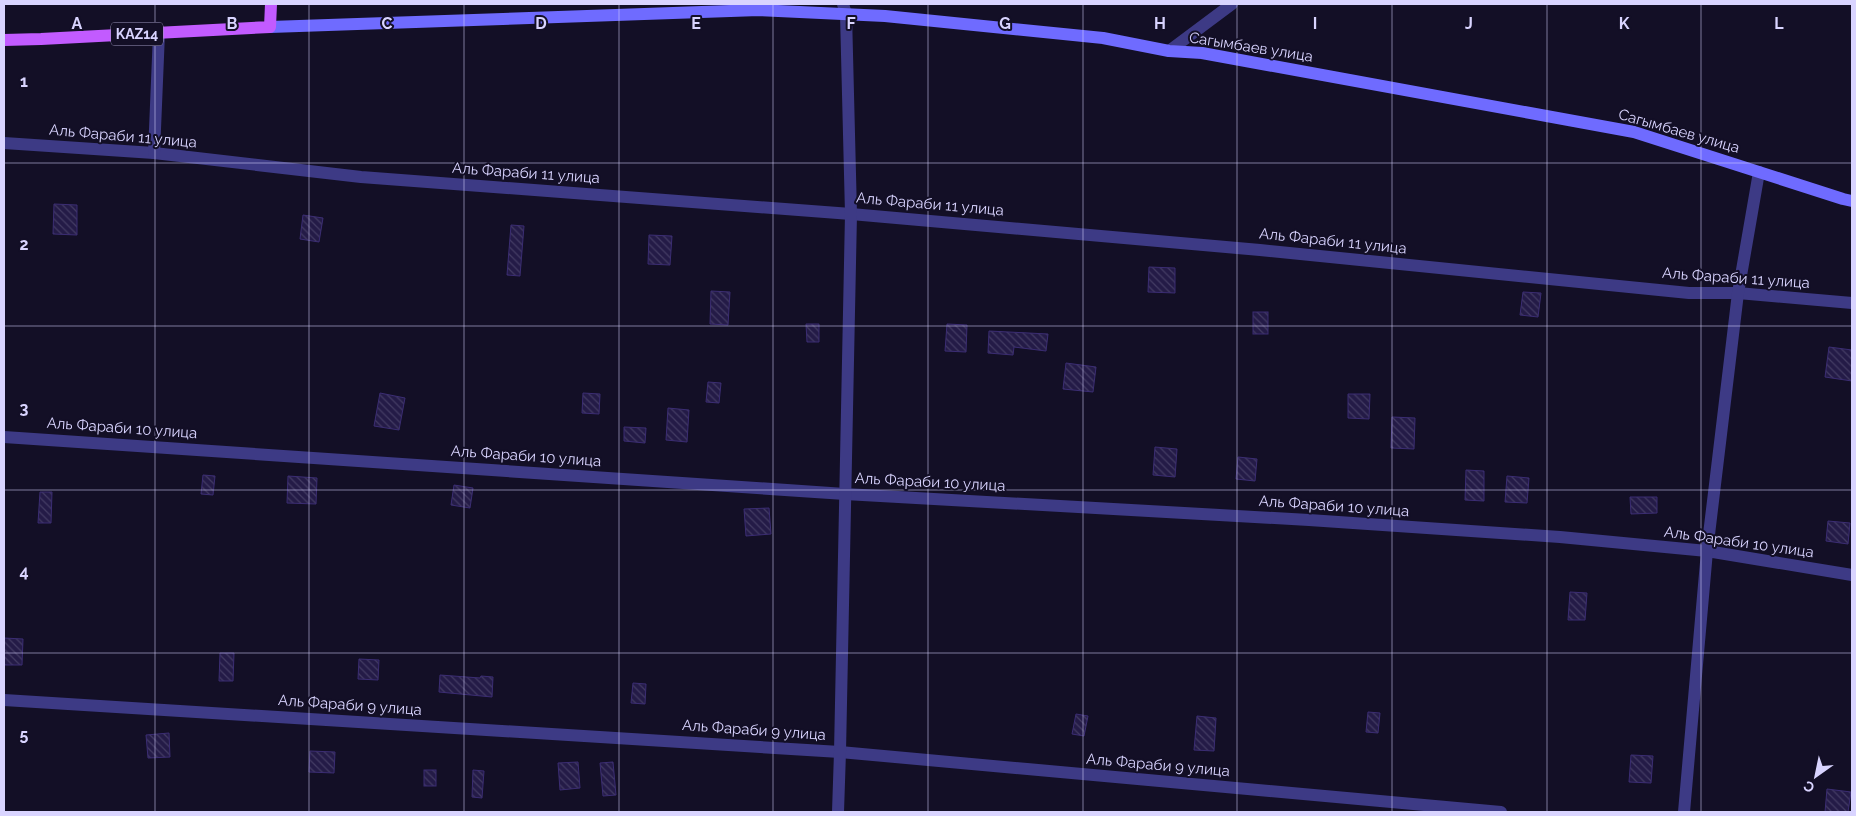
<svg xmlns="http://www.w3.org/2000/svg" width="1856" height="816" viewBox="0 0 1856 816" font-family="Raleway,sans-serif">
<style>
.building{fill:url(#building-back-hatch);stroke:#3b2d73}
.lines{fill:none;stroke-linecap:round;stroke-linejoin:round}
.street{stroke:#3d3a85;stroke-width:12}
.secondary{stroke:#6f6bff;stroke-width:12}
.primary{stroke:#c25bff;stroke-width:12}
.grid{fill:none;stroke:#d9d4ff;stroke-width:1;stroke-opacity:0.55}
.labels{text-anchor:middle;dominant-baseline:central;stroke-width:4;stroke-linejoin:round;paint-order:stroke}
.shield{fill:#130f26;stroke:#9e99be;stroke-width:1}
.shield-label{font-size:14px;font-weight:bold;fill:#d9d4ff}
.street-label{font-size:15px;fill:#d9d4ff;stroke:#130f26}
.grid-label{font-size:16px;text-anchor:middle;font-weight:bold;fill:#d9d4ff;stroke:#130f26;stroke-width:4;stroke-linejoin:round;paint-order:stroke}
</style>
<defs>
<pattern id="building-back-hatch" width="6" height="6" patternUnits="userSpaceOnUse" patternTransform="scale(1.25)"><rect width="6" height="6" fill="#241b47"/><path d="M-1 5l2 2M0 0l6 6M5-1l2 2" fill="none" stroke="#433b63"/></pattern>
</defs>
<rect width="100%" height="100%" fill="#130f26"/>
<g class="building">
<path d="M54 204 77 205V235L53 234Z"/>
<path d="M303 215 323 218 319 242 300 239Z"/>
<path d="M511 225 524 226 520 276 507 275Z"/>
<path d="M649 235 672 236 670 265 648 264Z"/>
<path d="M1149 267 1175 268V293L1148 292Z"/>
<path d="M711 291 730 292 728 325 710 324Z"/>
<path d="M1523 292 1541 293 1538 317 1520 315Z"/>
<rect x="1253" y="312" width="15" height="22"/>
<path d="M806 324H819V342H807Z"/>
<path d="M947 324 967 325 966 352 945 351Z"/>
<path d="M989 331 1048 334 1046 351 1014 347 1013 355 988 353Z"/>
<path d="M1829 347 1852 350V381L1825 377Z"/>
<path d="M1066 363 1096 367 1093 392 1063 389Z"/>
<path d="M708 382 721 383 719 403 706 402Z"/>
<path d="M380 393 405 398 399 430 374 426Z"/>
<path d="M583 393 600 394 599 414 582 413Z"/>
<path d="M1348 394H1370L1369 419 1348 418Z"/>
<path d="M668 408 689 410 687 442 666 440Z"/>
<path d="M1392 417 1415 418 1414 449 1391 448Z"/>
<path d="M624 427 646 428 645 443 624 441Z"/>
<path d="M1155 447 1177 449 1175 477 1153 475Z"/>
<path d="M1238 457 1257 459 1255 481 1236 479Z"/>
<path d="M1466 470 1484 471V501L1465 500Z"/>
<path d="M203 475 215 476 213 495 201 494Z"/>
<path d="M288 476 317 478 316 504 287 503Z"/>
<path d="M1507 476 1529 478 1527 503 1505 502Z"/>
<path d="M454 485 473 488 470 508 451 505Z"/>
<path d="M40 492H52L51 523H38Z"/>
<path d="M1630 497H1657V513L1631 514Z"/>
<path d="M769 508 771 534 746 536 744 509Z"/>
<path d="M1828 521 1850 523 1848 544 1826 541Z"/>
<path d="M1570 592 1587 593 1585 620H1568Z"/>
<path d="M4 638 23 639 22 665H4Z"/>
<path d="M220 653H234L233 681H219Z"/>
<path d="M359 659 379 660 378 680 358 679Z"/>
<path d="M440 675 480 678 481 676 493 677 492 697 439 692Z"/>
<path d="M633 683 646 684 645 704 631 703Z"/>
<path d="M1368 712 1380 713 1378 733 1366 732Z"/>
<path d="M1076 714 1088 716 1084 736 1072 734Z"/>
<path d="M1197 716 1216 718 1214 751 1194 750Z"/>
<path d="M169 733 170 757 148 758 146 735Z"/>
<path d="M310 751 335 752 334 773 309 772Z"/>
<path d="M1631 755 1653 756 1651 783 1629 782Z"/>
<path d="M578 762 580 788 560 790 558 763Z"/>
<path d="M613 762 616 795 603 796 600 763Z"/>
<rect x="424" y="770" width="12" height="16"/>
<path d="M473 770 484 771 482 798 472 797Z"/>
<path d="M1827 789 1851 792 1848 812H1825Z"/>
</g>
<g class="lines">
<g class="street">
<path d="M1169 51 1232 4"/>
<path d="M4 143 154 153 361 177 851 214 1260 250 1689 293H1738L1852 303"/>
<path d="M154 153 159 33"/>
<path d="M4 437 845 494 1309 520 1560 537 1707 551 1852 575"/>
<path d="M4 700 840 752 1501 812"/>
<path d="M838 812 840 752 851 214 846 14 843 4"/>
<path d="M1684 812 1707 551 1738 293 1759 172"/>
</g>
<path class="secondary" d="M270 27 759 10 885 16 1103 38 1169 51 1202 53 1634 132 1843 199 1852 201"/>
<path class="primary" d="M4 40 41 39 270 27 271 4"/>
</g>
<path class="grid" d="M155 4V812M309 4V812M464 4V812M619 4V812M773 4V812M928 4V812M1083 4V812M1237 4V812M1392 4V812M1547 4V812M1701 4V812M4 163H1852M4 326H1852M4 490H1852M4 653H1852"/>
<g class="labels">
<rect class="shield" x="111" y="22.5" width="52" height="23" rx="4"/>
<g class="shield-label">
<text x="137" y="34">KAZ14</text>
</g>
<g class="street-label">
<text transform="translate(1251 47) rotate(9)">Сагымбаев улица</text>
<text transform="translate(1679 131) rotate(16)">Сагымбаев улица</text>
<text transform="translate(123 136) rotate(5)">Аль Фараби 11 улица</text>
<text transform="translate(526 173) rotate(4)">Аль Фараби 11 улица</text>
<text transform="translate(930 204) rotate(5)">Аль Фараби 11 улица</text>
<text transform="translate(1333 241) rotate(6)">Аль Фараби 11 улица</text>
<text transform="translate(1736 278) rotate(4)">Аль Фараби 11 улица</text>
<text transform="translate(122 428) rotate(4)">Аль Фараби 10 улица</text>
<text transform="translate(526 456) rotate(4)">Аль Фараби 10 улица</text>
<text transform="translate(930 482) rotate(3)">Аль Фараби 10 улица</text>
<text transform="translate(1334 506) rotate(4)">Аль Фараби 10 улица</text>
<text transform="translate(1739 542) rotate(8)">Аль Фараби 10 улица</text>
<text transform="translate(350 705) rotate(4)">Аль Фараби 9 улица</text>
<text transform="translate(754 730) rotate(4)">Аль Фараби 9 улица</text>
<text transform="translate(1158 765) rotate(5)">Аль Фараби 9 улица</text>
</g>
</g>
<g class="grid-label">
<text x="77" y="29">A</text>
<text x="232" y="29">B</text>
<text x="387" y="29">C</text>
<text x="541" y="29">D</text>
<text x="696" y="29">E</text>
<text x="851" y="29">F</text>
<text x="1005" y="29">G</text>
<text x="1160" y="29">H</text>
<text x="1315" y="29">I</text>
<text x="1469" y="29">J</text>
<text x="1624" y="29">K</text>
<text x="1779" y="29">L</text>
<text x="24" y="87">1</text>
<text x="24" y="250">2</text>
<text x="24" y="414">3</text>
<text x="24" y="577">4</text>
<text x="24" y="740">5</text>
</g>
<rect width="1856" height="816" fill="none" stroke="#d9d4ff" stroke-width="10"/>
<g transform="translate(1816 776) rotate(213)" stroke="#130f26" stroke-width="4" paint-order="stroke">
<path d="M0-4L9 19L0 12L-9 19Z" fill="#d9d4ff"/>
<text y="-8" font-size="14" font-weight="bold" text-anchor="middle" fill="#d9d4ff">С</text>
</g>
</svg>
